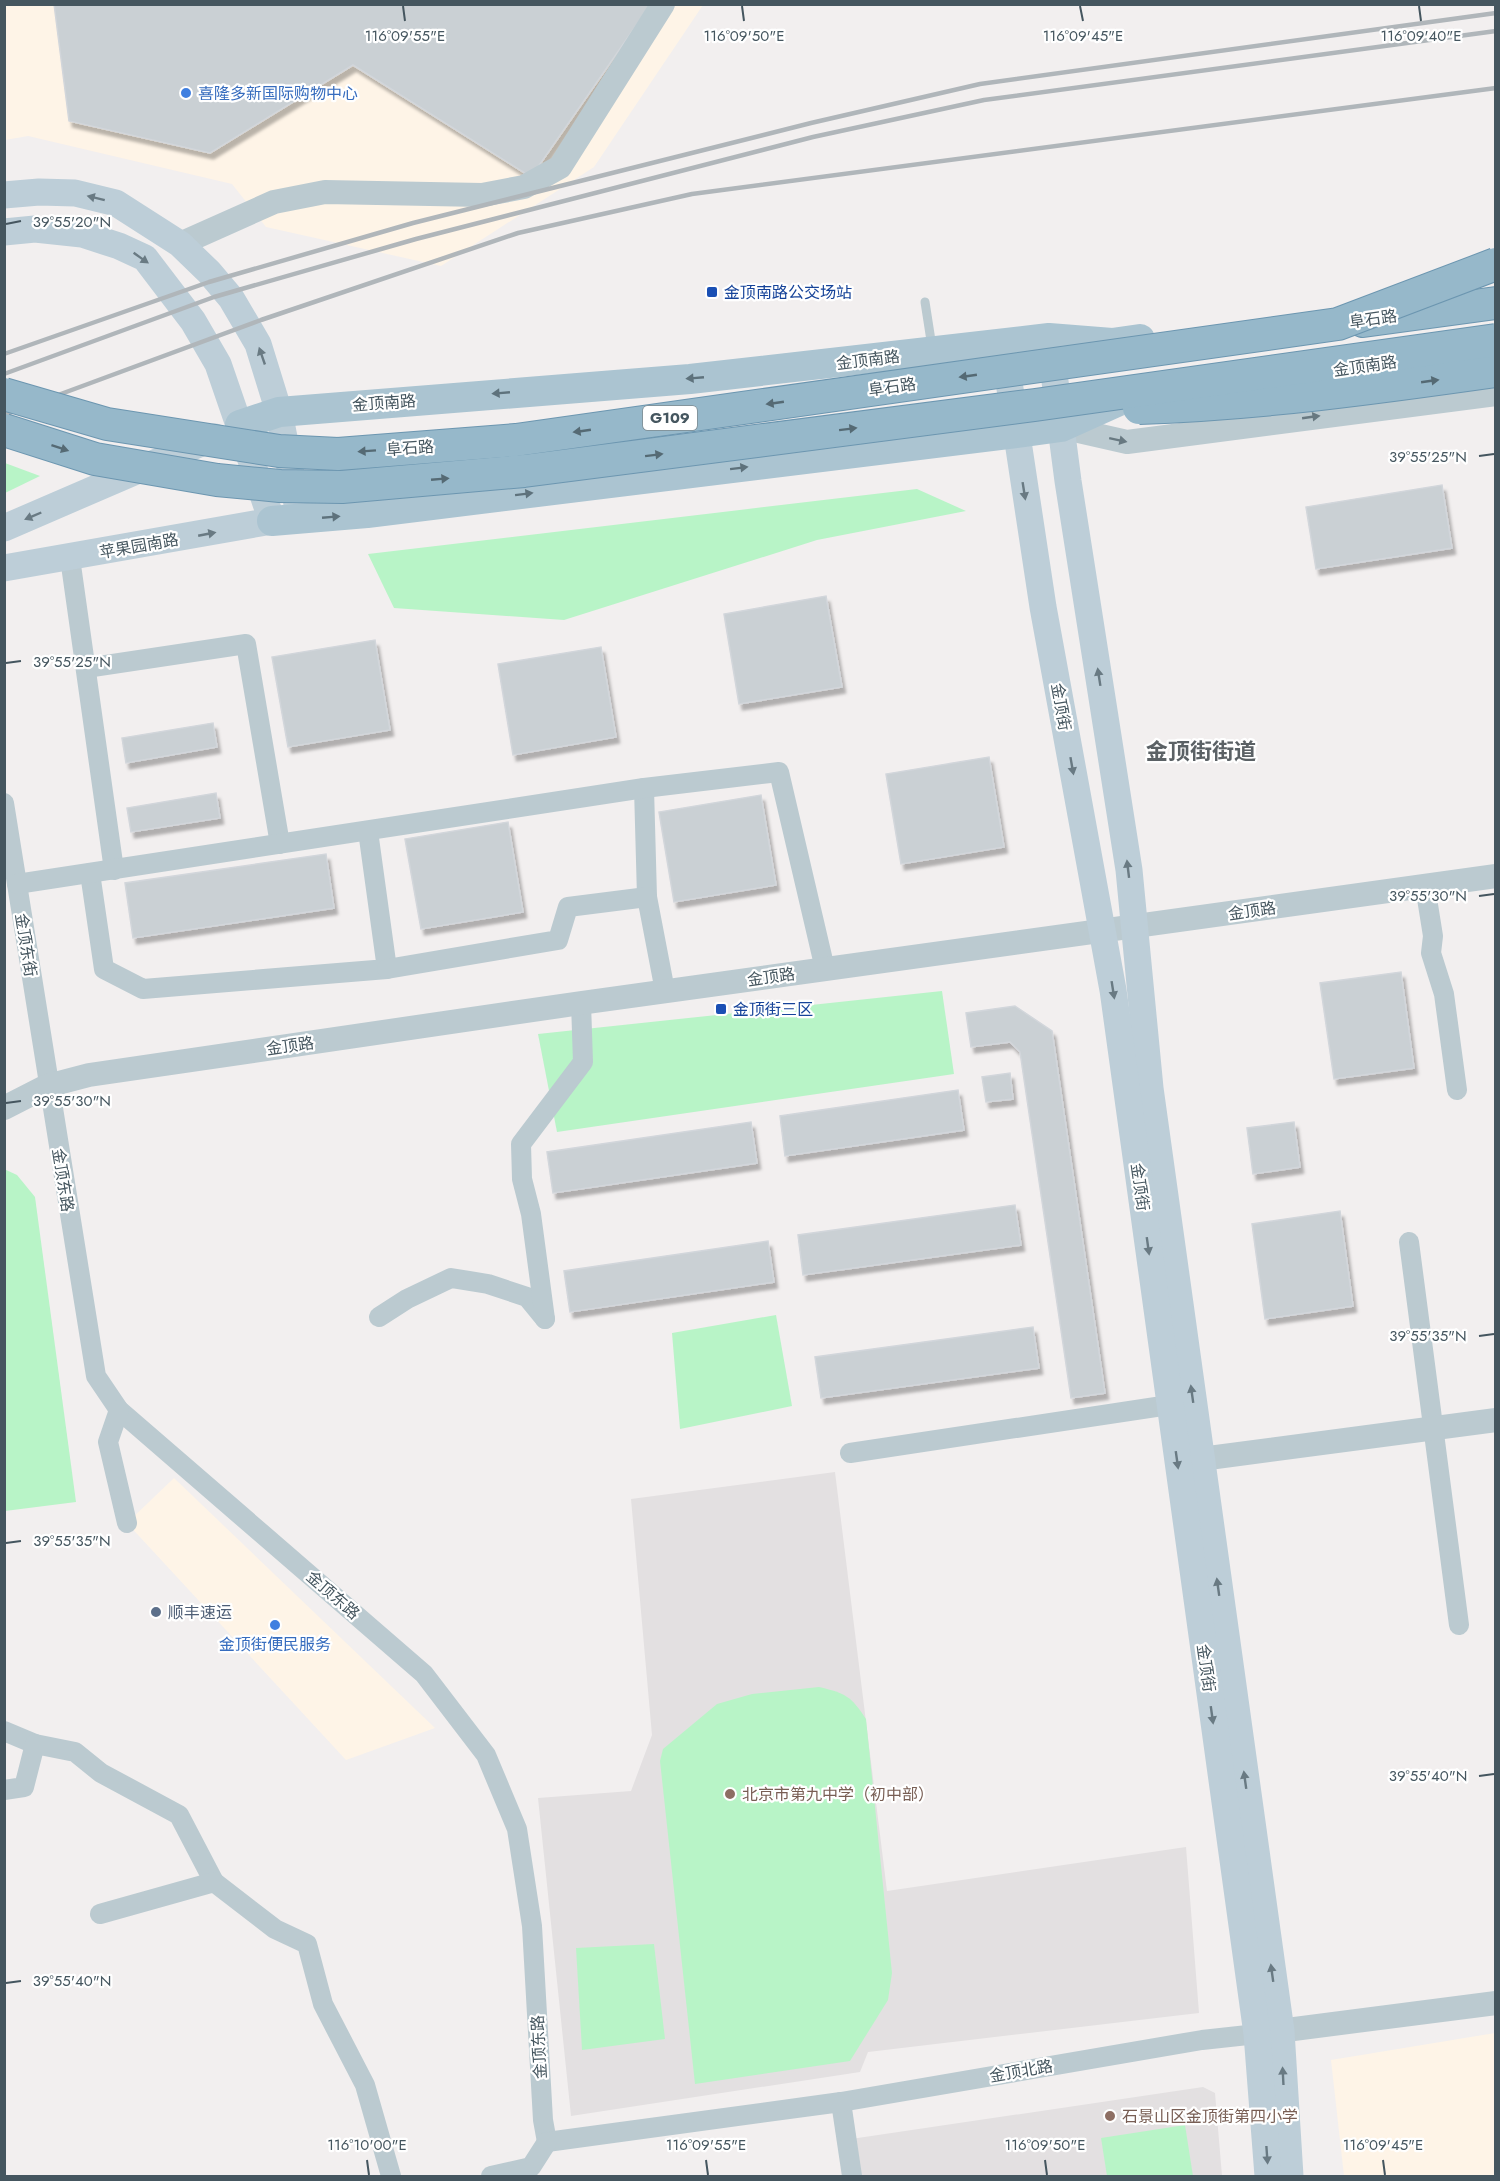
<svg xmlns="http://www.w3.org/2000/svg" width="1500" height="2181" viewBox="0 0 1500 2181" font-family="Jost,'Noto Sans SC',sans-serif">
<style>
.commercial{fill:#fef4e7}
.education{fill:#e3e0e1}
.green{fill:#b8f4c7}
.building{fill:#cad0d4;stroke:#d2d6db;stroke-width:1.5;filter:url(#shadow)}
.lines{fill:none;stroke-linecap:round;stroke-linejoin:round}
.trunk-casing{stroke:#6c96b0;stroke-width:34}
.service{stroke:#bbcad0;stroke-width:9}
.minor{stroke:#bbcad0;stroke-width:20}
.tertiary{stroke:#bbcad0;stroke-width:24}
.secondary{stroke:#bdced8;stroke-width:27}
.primary{stroke:#abc4d1;stroke-width:30}
.trunk{stroke:#96b8ca;stroke-width:32}
.rail{stroke:#b0b6ba;stroke-width:4.5}
.trunk-bridge-casing{stroke:#6c96b0;stroke-width:34;stroke-linecap:butt}
.trunk-bridge{stroke:#96b8ca;stroke-width:32}
.oneway{fill:#697a83}
.oneway2{fill:#556a74}
.oneway3{fill:#5e727c}
.oneway4{fill:#687981}
.ticks{fill:none;stroke:#45565f;stroke-width:2}
.shop-dot{fill:#3f7fe0;stroke:#fff;stroke-width:2}
.transit-dot{fill:#1a4fb4;stroke:#fff;stroke-width:2}
.service-dot{fill:#5c6f8a;stroke:#fff;stroke-width:2}
.education-dot{fill:#8d6e63;stroke:#fff;stroke-width:2}
.labels{text-anchor:middle;dominant-baseline:central;stroke-width:4.5;stroke-linejoin:round;paint-order:stroke}
.shield{fill:#fff;stroke:#7d898f;stroke-width:1.5}
.shield-label{font-size:15px;font-weight:bold;fill:#45565f}
.shop-label{font-size:16px;fill:#366cbe;stroke:#fff;text-anchor:start}
.transit-label{font-size:16px;fill:#164399;stroke:#fff;text-anchor:start}
.street-label{font-size:16px;fill:#45565f;stroke:#fff}
.service-label{font-size:16px;fill:#4e5e75;stroke:#fff;text-anchor:start}
.education-label{font-size:16px;fill:#785e54;stroke:#fff;text-anchor:start}
.district-label{font-size:22px;font-weight:bold;fill:#5b6165;stroke:#fff}
.ticks-label{font-size:15px;text-anchor:middle;fill:#45565f;stroke:#fff;stroke-width:4.5;stroke-linejoin:round;paint-order:stroke}
</style>
<defs>
<filter id="shadow"><feDropShadow dx="3.5" dy="6" stdDeviation="1.5" flood-color="#0004"/></filter>
</defs>
<rect width="100%" height="100%" fill="#f2efef"/>
<g class="commercial">
<path d="M5 5H703L594 167 441 266 266 227 232 184 28 136 5 140Z"/>
<path d="M174 1478 435 1728 346 1760 127 1523Z"/>
<path d="M1495 2033V2176H1344L1331 2060Z"/>
</g>
<g class="education">
<path d="M835 1472 887 1891 1186 1847 1199 2013 868 2052 860 2072 571 2116 538 1798 631 1791 652 1735 631 1499Z"/>
<path d="M1203 2087 1215 2093 1222 2176H857L851 2139Z"/>
</g>
<g class="green">
<path d="M5 463 40 476 5 493Z"/>
<path d="M917 489 966 511 817 540 564 620 394 608 368 554Z"/>
<path d="M942 991 954 1074 557 1132 538 1034Z"/>
<path d="M4 1169 17 1175 35 1197 76 1502 5 1511Z"/>
<path d="M776 1315 792 1406 680 1429 672 1333Z"/>
<path d="M819 1687C845 1693 851 1696 866 1719L892 1973 888 2000 850 2061 695 2084 660 1761 663 1749 717 1704 752 1694Z"/>
<path d="M654 1944 665 2039 582 2050 576 1948Z"/>
<path d="M1185 2125 1193 2176H1107L1101 2138Z"/>
</g>
<g class="building">
<path d="M54 4H649V7L531 177 353 65 210 153 69 121Z"/>
<path d="M1442 485 1452 548 1316 569 1306 507Z"/>
<path d="M826 596 842 687 739 704 724 614Z"/>
<path d="M375 640 390 730 288 747 272 657Z"/>
<path d="M601 647 616 737 513 755 498 664Z"/>
<path d="M213 723 217 747 126 763 122 738Z"/>
<path d="M989 757 1004 847 901 864 886 774Z"/>
<path d="M216 793 220 818 131 832 127 808Z"/>
<path d="M761 795 776 885 674 902 659 812Z"/>
<path d="M508 822 523 912 421 929 405 839Z"/>
<path d="M326 854 334 908 133 938 125 883Z"/>
<path d="M1401 972 1414 1068 1334 1079 1320 983Z"/>
<path d="M1015 1006 1052 1031 1105 1393 1071 1398 1020 1052 1010 1042 971 1047 966 1013Z"/>
<path d="M1010 1073 1013 1099 986 1102 982 1077Z"/>
<path d="M958 1090 964 1130 785 1156 780 1116Z"/>
<path d="M751 1122 757 1163 553 1193 547 1152Z"/>
<path d="M1294 1122 1300 1167 1253 1174 1247 1128Z"/>
<path d="M1015 1205 1021 1245 803 1275 798 1235Z"/>
<path d="M1340 1211 1353 1306 1265 1319 1252 1224Z"/>
<path d="M768 1241 774 1282 570 1312 564 1271Z"/>
<path d="M1033 1327 1039 1368 821 1398 815 1357Z"/>
</g>
<g class="lines">
<g class="trunk-casing">
<path id="trunk" d="M1363 321 1496 303"/>
</g>
<path class="service" d="M925 302 932 347"/>
<g class="minor">
<path d="M70 558 114 870"/>
<path d="M86 668 246 644 280 844"/>
<path d="M644 788 647 897"/>
<path d="M4 803 96 1376 119 1410 424 1674 486 1755 517 1829 532 1926 543 2120 547 2142"/>
<path d="M90 873 104 969 143 989 387 969 368 831"/>
<path d="M17 884 644 788 779 772 825 969"/>
<path d="M1425 886 1433 936 1431 953 1444 994 1457 1090"/>
<path d="M387 969 558 940 568 907 647 897 665 991"/>
<path d="M1409 1242 1459 1625"/>
<path d="M379 1317 407 1299 451 1278 488 1284 527 1297 545 1319"/>
<path d="M545 1319 531 1214 522 1179 521 1144 583 1062 581 1003"/>
<path d="M119 1410 108 1442 127 1523"/>
<path d="M850 1453 1169 1405"/>
<path d="M4 1731 35 1744"/>
<path d="M4 1790 24 1787 35 1744 75 1752 101 1773 179 1815 214 1882"/>
<path d="M100 1914 214 1882 275 1929 307 1944 323 2004 365 2085 391 2176"/>
<path d="M841 2102 852 2176"/>
<path d="M547 2142 841 2102 1202 2040 1257 2034"/>
<path d="M491 2176 531 2167 547 2142"/>
</g>
<g class="tertiary">
<path d="M180 244 274 202 325 192 482 195 524 187 560 167 663 4"/>
<path d="M1061 427 1127 442 1496 394"/>
<path d="M4 1108 47 1086 89 1075 581 1003 1496 876"/>
<path d="M1201 1459 1496 1420"/>
<path d="M1263 2033 1496 2003"/>
</g>
<g class="secondary">
<path d="M4 195 39 192 75 193 116 203 180 244 209 272 231 298 258 344 279 412 300 519"/>
<path d="M4 232 35 229 82 234 119 246 145 258 193 321 218 364 272 521 4 568"/>
<path d="M1050 343 1068 481 1129 870 1150 1088 1281 2031 1290 2176"/>
<path d="M1004 349 1043 607 1113 990 1257 2034 1268 2176"/>
<path d="M4 528 215 437"/>
</g>
<g class="primary">
<path d="M240 425 279 412 690 379 1049 338 1112 343 1140 339"/>
<path d="M272 521 367 513 1016 433 1061 427 1121 400 1131 399"/>
</g>
<use href="#trunk" class="trunk"/>
<g class="rail">
<path d="M4 354 209 282 413 223 811 123 980 84 1496 13"/>
<path d="M4 374 214 297 416 239 813 137 984 100 1496 31"/>
<path d="M4 415 261 320 518 233 692 194 1496 88"/>
</g>
<g class="trunk-bridge-casing">
<g id="trunk-bridge">
<path d="M4 394 107 424 279 451 338 454 516 440 1338 324 1496 264"/>
<path d="M1139 408C1259 404 1376 388 1496 371"/>
<path d="M4 430 95 459 217 480 280 486 342 487 524 471 1035 405 1496 340"/>
</g>
</g>
<use href="#trunk-bridge" class="trunk-bridge"/>
</g>
<defs><path id="oneway-solid" d="M-6-.8H1V-3.2L6.5 0L1 3.2V.8H-6Z" transform="scale(1.5)"/></defs>
<g class="oneway">
<use href="#oneway-solid" transform="translate(96 198) rotate(-166)"/>
<use href="#oneway-solid" transform="translate(141 258) rotate(35)"/>
<use href="#oneway-solid" transform="translate(262 356) rotate(-109)"/>
<use href="#oneway-solid" transform="translate(1024 491) rotate(81)"/>
<use href="#oneway-solid" transform="translate(33 516) rotate(157)"/>
<use href="#oneway-solid" transform="translate(207 534) rotate(-11)"/>
<use href="#oneway-solid" transform="translate(1099 677) rotate(-99)"/>
<use href="#oneway-solid" transform="translate(1072 766) rotate(80)"/>
<use href="#oneway-solid" transform="translate(1128 869) rotate(-97)"/>
<use href="#oneway-solid" transform="translate(1113 990) rotate(81)"/>
<use href="#oneway-solid" transform="translate(1148 1246) rotate(82)"/>
<use href="#oneway-solid" transform="translate(1192 1394) rotate(-98)"/>
<use href="#oneway-solid" transform="translate(1177 1460) rotate(82)"/>
<use href="#oneway-solid" transform="translate(1218 1587) rotate(-98)"/>
<use href="#oneway-solid" transform="translate(1212 1715) rotate(82)"/>
<use href="#oneway-solid" transform="translate(1245 1780) rotate(-98)"/>
<use href="#oneway-solid" transform="translate(1272 1973) rotate(-98)"/>
<use href="#oneway-solid" transform="translate(1283 2076) rotate(-93)"/>
<use href="#oneway-solid" transform="translate(1267 2155) rotate(86)"/>
</g>
<g class="oneway2">
<use href="#oneway-solid" transform="translate(968 376) rotate(172)"/>
<use href="#oneway-solid" transform="translate(1430 381) rotate(-8)"/>
<use href="#oneway-solid" transform="translate(775 403) rotate(172)"/>
<use href="#oneway-solid" transform="translate(848 429) rotate(-7)"/>
<use href="#oneway-solid" transform="translate(582 431) rotate(172)"/>
<use href="#oneway-solid" transform="translate(60 448) rotate(18)"/>
<use href="#oneway-solid" transform="translate(367 451) rotate(176)"/>
<use href="#oneway-solid" transform="translate(654 455) rotate(-7)"/>
<use href="#oneway-solid" transform="translate(440 479) rotate(-5)"/>
</g>
<g class="oneway3">
<use href="#oneway-solid" transform="translate(695 378) rotate(175)"/>
<use href="#oneway-solid" transform="translate(501 393) rotate(175)"/>
<use href="#oneway-solid" transform="translate(739 468) rotate(-7)"/>
<use href="#oneway-solid" transform="translate(524 494) rotate(-7)"/>
<use href="#oneway-solid" transform="translate(331 517) rotate(-5)"/>
</g>
<g class="oneway4">
<use href="#oneway-solid" transform="translate(1311 417) rotate(-8)"/>
<use href="#oneway-solid" transform="translate(1118 440) rotate(12)"/>
</g>
<path class="ticks" d="M403 6 405 21M742 6 744 21M1080 6 1083 21M1419 6 1421 21M6 224 21 221M1479 456 1494 454M6 663 21 661M1479 896 1494 894M6 1103 21 1101M1479 1336 1494 1334M6 1543 21 1541M1479 1776 1494 1774M6 1983 21 1981M367 2160 369 2175M706 2160 708 2175M1045 2160 1047 2175M1383 2160 1385 2175"/>
<g class="shop-dot">
<circle cx="186" cy="93" r="6"/>
<circle cx="275" cy="1625" r="6"/>
</g>
<g class="transit-dot">
<rect x="706" y="286" width="12" height="12" rx="3"/>
<rect x="715" y="1003" width="12" height="12" rx="3"/>
</g>
<circle class="service-dot" cx="156" cy="1612" r="6"/>
<g class="education-dot">
<circle cx="730" cy="1794" r="6"/>
<circle cx="1110" cy="2116" r="6"/>
</g>
<g class="labels">
<rect class="shield" x="643" y="406" width="54" height="24" rx="4.5"/>
<g class="shield-label">
<text x="670" y="418">G109</text>
</g>
<g class="shop-label">
<text x="198" y="93">喜隆多新国际购物中心</text>
<text x="275" y="1644" text-anchor="middle">金顶街便民服务</text>
</g>
<g class="transit-label">
<text x="724" y="292">金顶南路公交场站</text>
<text x="733" y="1009">金顶街三区</text>
</g>
<g class="street-label">
<text transform="translate(1373 319) rotate(-8)">阜石路</text>
<text transform="translate(868 360) rotate(-7)">金顶南路</text>
<text transform="translate(1365 366) rotate(-8)">金顶南路</text>
<text transform="translate(892 387) rotate(-8)">阜石路</text>
<text transform="translate(384 403) rotate(-4)">金顶南路</text>
<text transform="translate(410 448) rotate(-4)">阜石路</text>
<text transform="translate(139 546) rotate(-10)">苹果园南路</text>
<text transform="translate(1061 707) rotate(80)">金顶街</text>
<text transform="translate(1252 911) rotate(-8)">金顶路</text>
<text transform="translate(26 945) rotate(81)">金顶东街</text>
<text transform="translate(771 977) rotate(-8)">金顶路</text>
<text transform="translate(290 1046) rotate(-8)">金顶路</text>
<text transform="translate(63 1180) rotate(81)">金顶东路</text>
<text transform="translate(1140 1187) rotate(82)">金顶街</text>
<text transform="translate(333 1595) rotate(41)">金顶东路</text>
<text transform="translate(1206 1668) rotate(82)">金顶街</text>
<text transform="translate(539 2047) rotate(-93)">金顶东路</text>
<text transform="translate(1021 2071) rotate(-10)">金顶北路</text>
</g>
<g class="service-label">
<text x="168" y="1612">顺丰速运</text>
</g>
<g class="education-label">
<text x="742" y="1794">北京市第九中学（初中部）</text>
<text x="1122" y="2116">石景山区金顶街第四小学</text>
</g>
<g class="district-label">
<text x="1201" y="751">金顶街街道</text>
</g>
</g>
<g class="ticks-label">
<text x="405" y="41">116°09'55"E</text>
<text x="744" y="41">116°09'50"E</text>
<text x="1083" y="41">116°09'45"E</text>
<text x="1421" y="41">116°09'40"E</text>
<text x="72" y="227">39°55'20"N</text>
<text x="1428" y="462">39°55'25"N</text>
<text x="72" y="667">39°55'25"N</text>
<text x="1428" y="901">39°55'30"N</text>
<text x="72" y="1106">39°55'30"N</text>
<text x="1428" y="1341">39°55'35"N</text>
<text x="72" y="1546">39°55'35"N</text>
<text x="1428" y="1781">39°55'40"N</text>
<text x="72" y="1986">39°55'40"N</text>
<text x="367" y="2150">116°10'00"E</text>
<text x="706" y="2150">116°09'55"E</text>
<text x="1045" y="2150">116°09'50"E</text>
<text x="1383" y="2150">116°09'45"E</text>
</g>
<rect width="1500" height="2181" fill="none" stroke="#45565f" stroke-width="12"/>
</svg>
